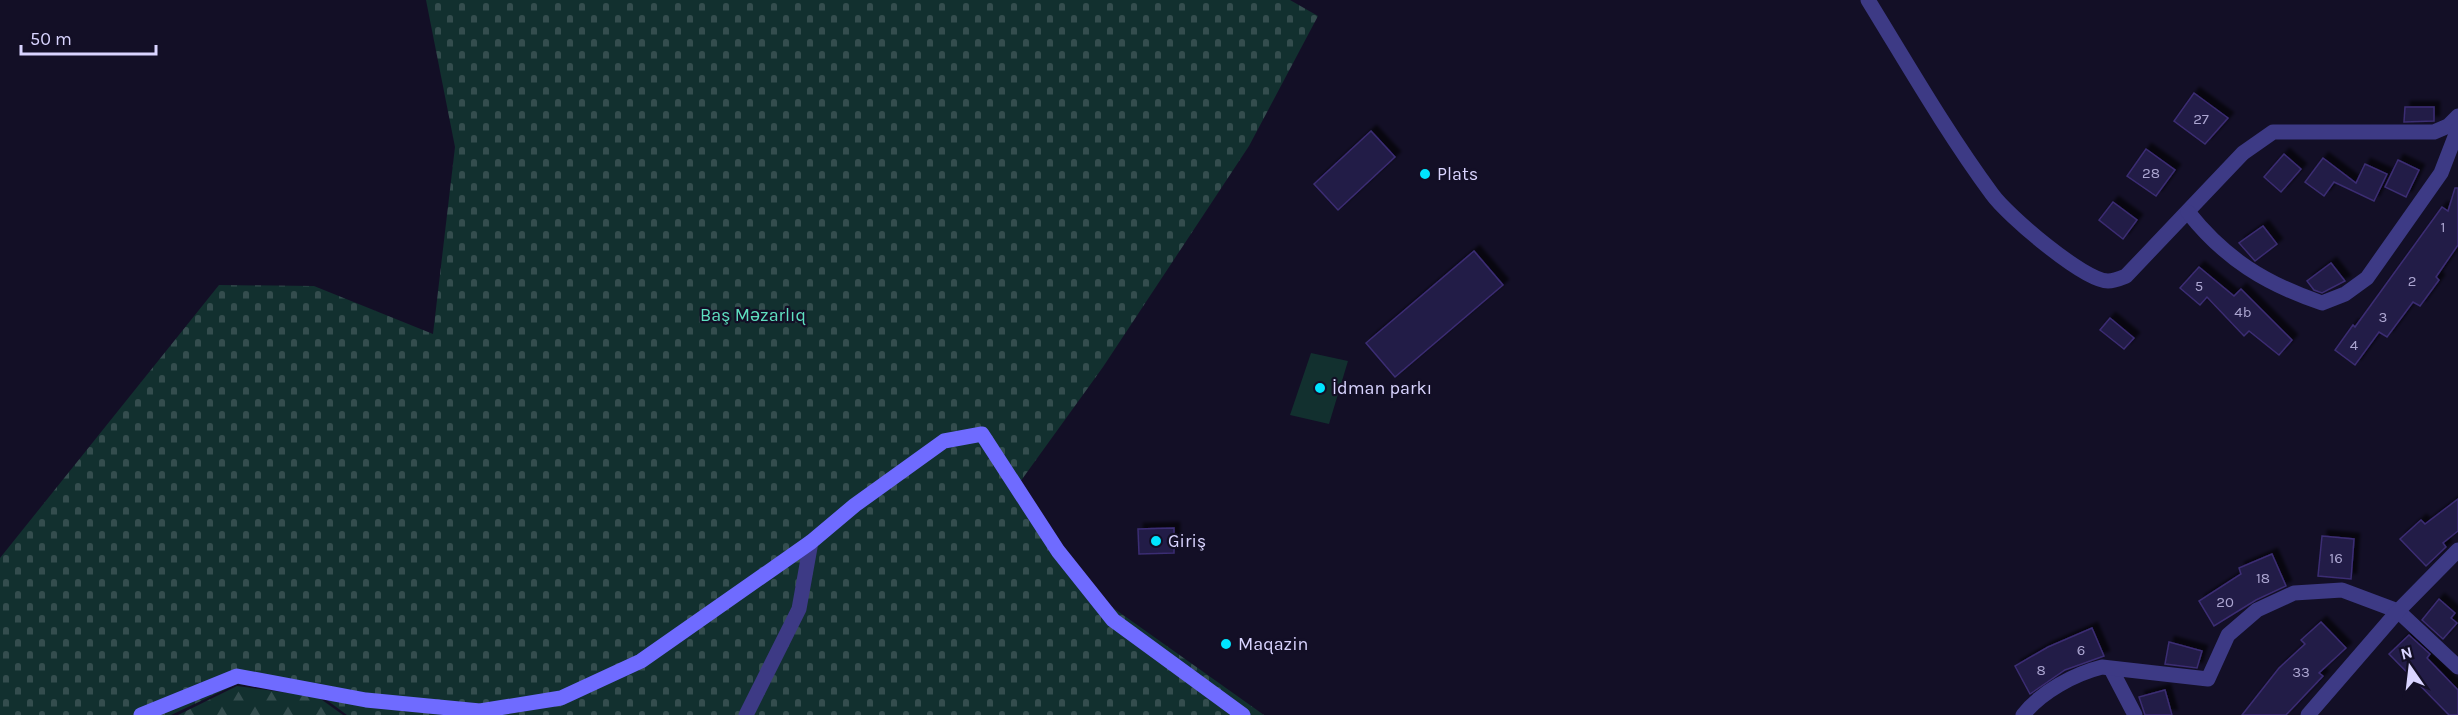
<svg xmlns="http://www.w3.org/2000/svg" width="2458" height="715" viewBox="0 0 2458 715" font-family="Karla,sans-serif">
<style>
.green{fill:#12302f}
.forest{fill:url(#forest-firs)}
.cemetery{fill:url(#cemetery-stones)}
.building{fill:#241b47;stroke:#3b2d73;stroke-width:1.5;filter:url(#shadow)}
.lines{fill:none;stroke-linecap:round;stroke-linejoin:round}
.street{stroke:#3d3a85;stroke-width:15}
.secondary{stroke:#6f6bff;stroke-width:15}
.poi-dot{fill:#00e5ff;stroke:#130f26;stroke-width:2}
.labels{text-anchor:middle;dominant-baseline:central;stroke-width:4.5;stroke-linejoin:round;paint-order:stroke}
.number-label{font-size:15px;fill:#aca6d1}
.poi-label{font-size:18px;fill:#d9d4ff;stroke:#130f26;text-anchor:start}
.park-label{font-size:18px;fill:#5fe0c0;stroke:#130f26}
</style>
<defs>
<pattern id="forest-firs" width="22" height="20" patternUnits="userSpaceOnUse" patternTransform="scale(1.5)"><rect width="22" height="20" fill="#12302f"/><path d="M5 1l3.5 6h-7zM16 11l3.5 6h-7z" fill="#344d4e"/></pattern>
<pattern id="cemetery-stones" width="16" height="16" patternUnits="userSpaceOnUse" patternTransform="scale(1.5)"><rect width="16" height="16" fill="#12302f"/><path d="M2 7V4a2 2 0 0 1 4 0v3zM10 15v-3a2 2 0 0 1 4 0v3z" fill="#344d4e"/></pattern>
<filter id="shadow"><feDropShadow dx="5.5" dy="-5.5" stdDeviation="1.5" flood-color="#0009"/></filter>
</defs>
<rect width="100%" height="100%" fill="#130f26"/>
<path class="green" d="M1311 353 1348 361 1329 424 1290 415Z"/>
<path class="forest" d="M237 686 318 697 343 715H178Z"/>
<path class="cemetery" d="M426 0H1290L1318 16 1249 146 1103 367 1020 482 1071 578 1264 715H347L320 695 237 684 171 715H0V558L219 285 314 286 433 334 455 147Z"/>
<g class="building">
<path d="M2194 93 2228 118 2205 144 2174 121Z"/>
<path d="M2405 107H2434V121L2404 122Z"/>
<path d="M1371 131 1395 157 1338 210 1314 184Z"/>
<path d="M2146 149 2175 170 2156 196 2127 176Z"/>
<path d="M2284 154 2301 169 2281 192 2264 177Z"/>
<path d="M2323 158 2356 183 2365 164 2387 174 2374 201 2334 182 2324 196 2305 182Z"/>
<path d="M2398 160 2419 170 2406 197 2385 187Z"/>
<path d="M2455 188H2458V245L2436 277 2439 280 2420 306 2413 302 2387 337 2379 332 2355 365 2335 350 2353 325 2355 327 2442 207 2448 211Z"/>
<path d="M2113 202 2137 220 2123 239 2099 220Z"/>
<path d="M2263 226 2277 244 2255 261 2239 243Z"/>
<path d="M1474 251 1503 285 1395 377 1366 343Z"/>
<path d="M2331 263 2345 281 2322 293 2314 290 2307 281Z"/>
<path d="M2199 267 2234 296 2241 289 2292 340 2279 355 2249 331 2244 336 2207 297 2200 305 2180 288Z"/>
<path d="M2110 318 2134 338 2124 349 2100 330Z"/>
<path d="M2458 499V531L2443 543 2446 547 2426 566 2400 539 2421 520 2425 524Z"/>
<path d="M1174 528V553L1139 554 1138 529Z"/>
<path d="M2322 536 2354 539 2351 579 2318 576Z"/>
<path d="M2272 554 2286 586 2256 600 2214 626 2199 601 2241 574 2239 568Z"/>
<path d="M2439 599 2455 613 2451 618 2457 623 2443 639 2422 620Z"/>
<path d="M2321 622 2346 648 2319 673 2323 676 2286 715H2242L2279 668 2305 644 2301 640Z"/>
<path d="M2092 628 2104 656 2065 670 2030 694 2015 666 2048 647Z"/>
<path d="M2409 635 2430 654 2427 658 2458 690V715H2449L2389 654Z"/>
<path d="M2169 642 2202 651 2197 668 2165 664Z"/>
<path d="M2165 690 2172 715H2145L2139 697Z"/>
</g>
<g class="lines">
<g class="street">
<path d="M1868 0C1908 65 1947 133 1992 194 2007 215 2084 281 2108 281 2114 281 2121 278 2126 276L2243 153 2273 132H2434L2448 126 2458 116"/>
<path d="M2188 212C2225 259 2266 284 2322 303L2345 294 2367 278 2441 173 2458 129"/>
<path d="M2111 669 2135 715"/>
<path d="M746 715 799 609 811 542"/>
<path d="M2023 715C2041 692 2074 674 2102 667L2208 679 2228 635 2257 610 2294 593 2342 590 2398 611 2458 667"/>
<path d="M2308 715 2398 611 2458 550"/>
</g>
<path class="secondary" d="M141 715 237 676 366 700 480 711 561 698 641 661 811 542 855 505 944 441 982 434 1058 551 1113 620 1243 715"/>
</g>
<g class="poi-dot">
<circle cx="1425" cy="174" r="6"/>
<circle cx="1320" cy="388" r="6"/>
<circle cx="1156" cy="541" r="6"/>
<circle cx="1226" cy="644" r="6"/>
</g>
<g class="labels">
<g class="number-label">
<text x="2201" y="119">27</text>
<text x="2151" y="173">28</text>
<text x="2443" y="227">1</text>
<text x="2412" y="281">2</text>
<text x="2199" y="286">5</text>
<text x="2243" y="312">4b</text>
<text x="2383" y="317">3</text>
<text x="2354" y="345">4</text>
<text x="2336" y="558">16</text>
<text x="2263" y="578">18</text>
<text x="2225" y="602">20</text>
<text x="2081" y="650">6</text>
<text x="2041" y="670">8</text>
<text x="2301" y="672">33</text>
</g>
<g class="poi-label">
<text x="1437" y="174">Plats</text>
<text x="1332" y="388">İdman parkı</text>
<text x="1168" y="541">Giriş</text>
<text x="1238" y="644">Maqazin</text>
</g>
<g class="park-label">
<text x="753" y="315">Baş Məzarlıq</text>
</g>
</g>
<g transform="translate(2410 667) rotate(346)" stroke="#130f26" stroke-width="4.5" paint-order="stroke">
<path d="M0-4.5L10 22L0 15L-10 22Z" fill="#d9d4ff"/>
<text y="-9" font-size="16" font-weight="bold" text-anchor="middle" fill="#d9d4ff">N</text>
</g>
<path d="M21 45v9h135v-9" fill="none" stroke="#d9d4ff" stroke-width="3"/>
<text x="30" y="45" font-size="18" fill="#d9d4ff" stroke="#130f26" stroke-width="4.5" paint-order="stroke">50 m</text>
</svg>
